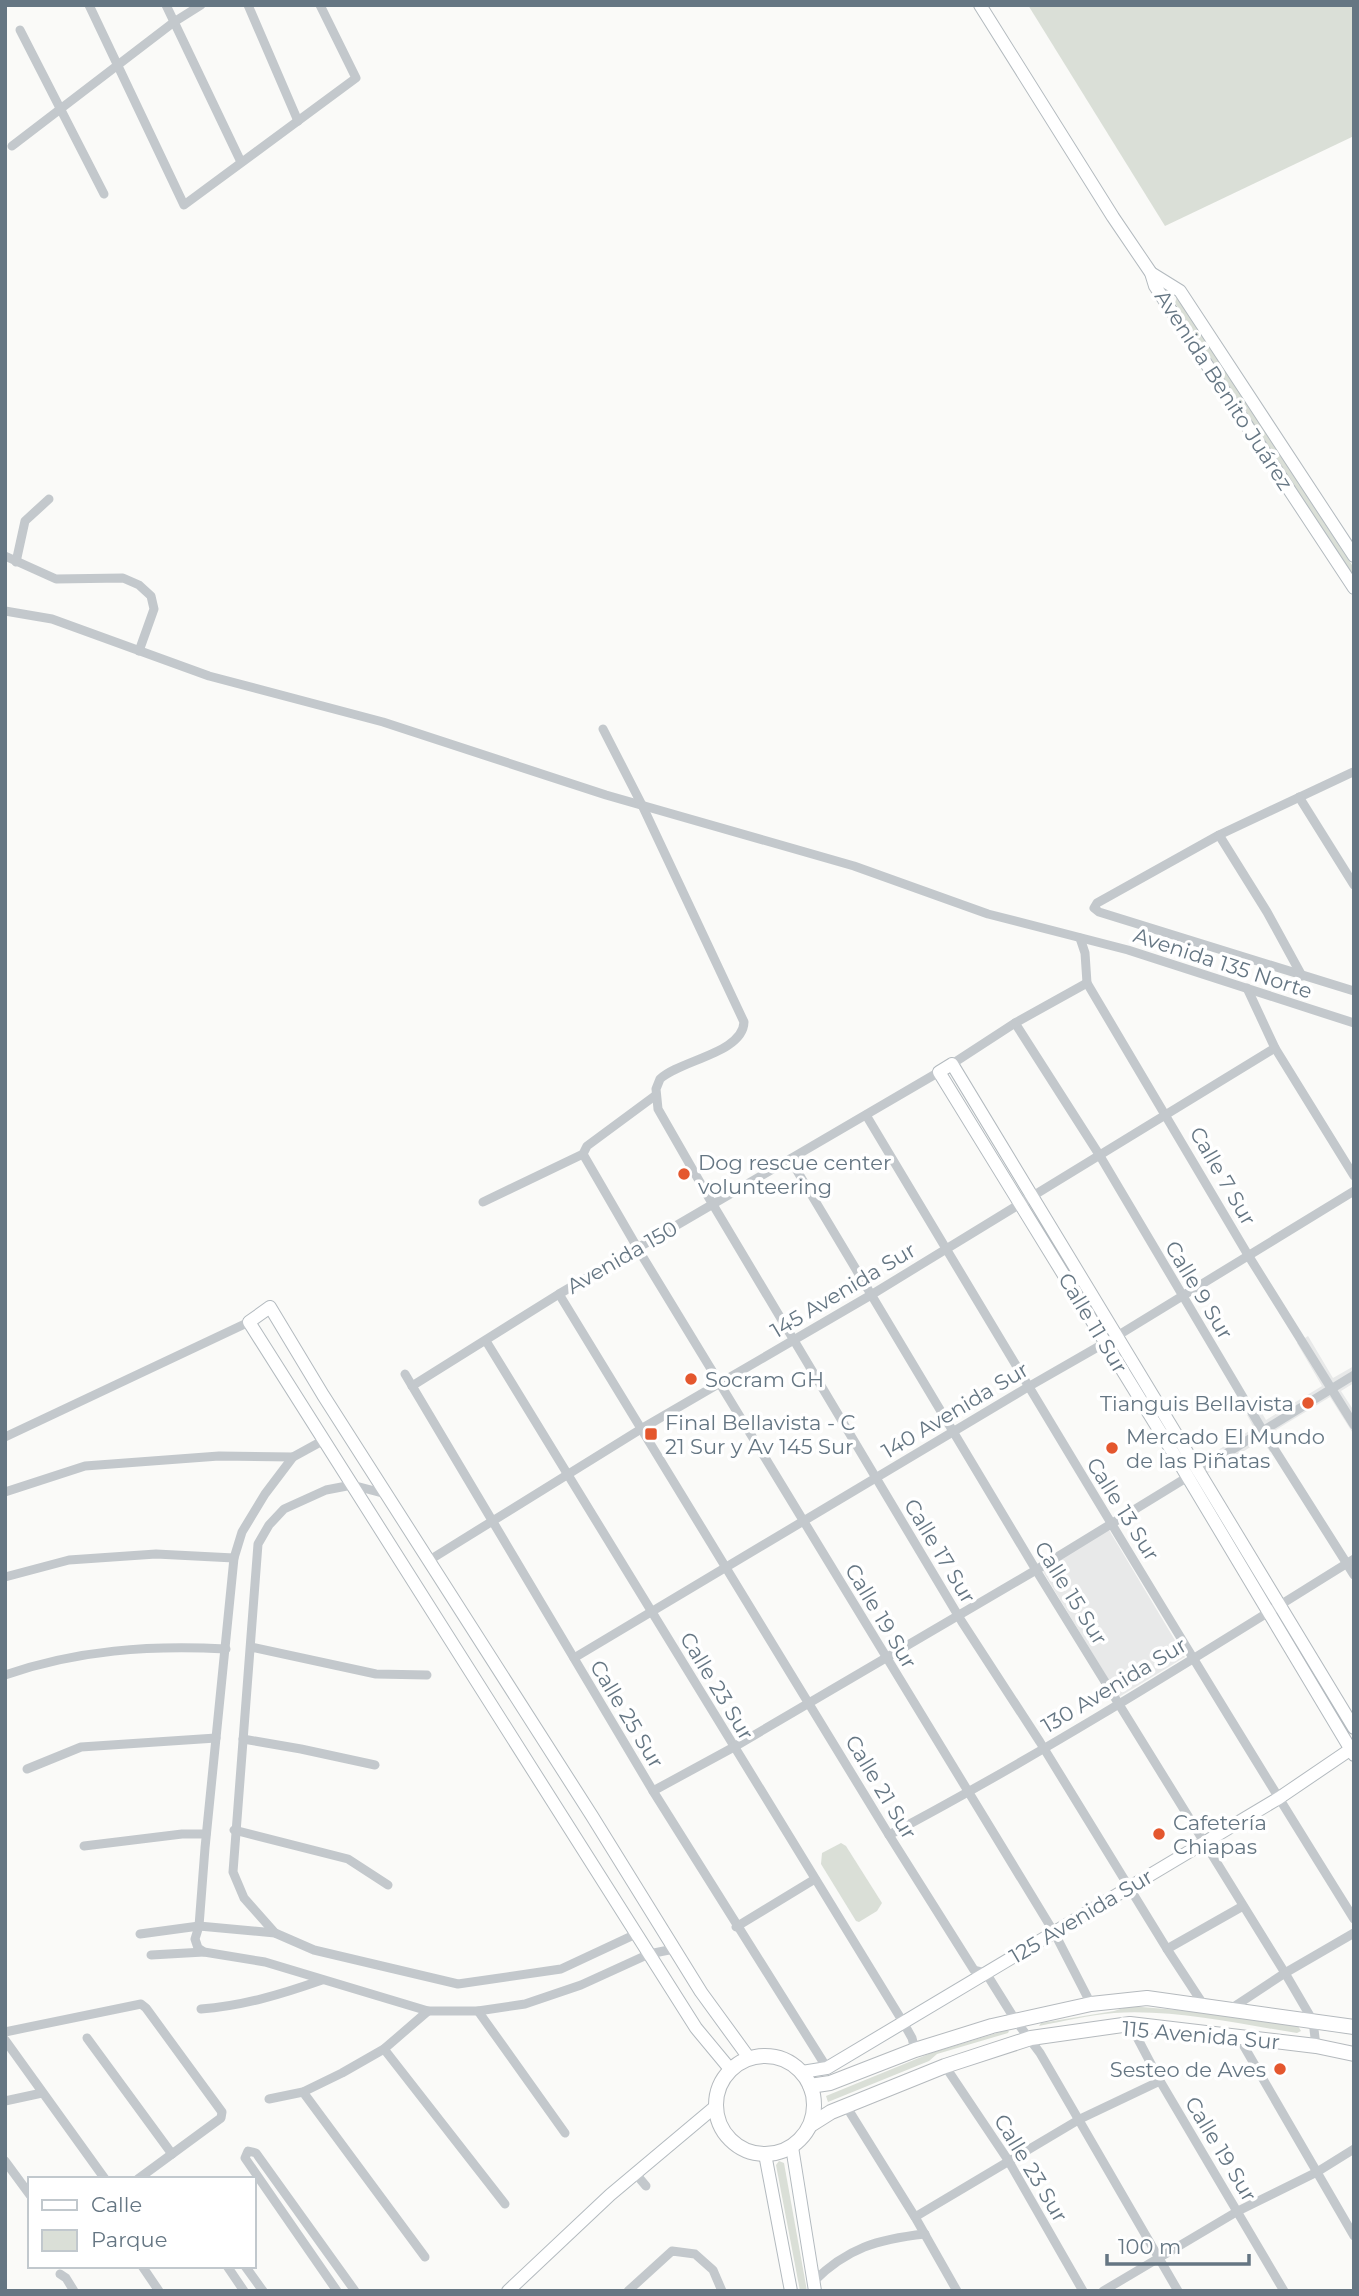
<svg xmlns="http://www.w3.org/2000/svg" width="1359" height="2296" viewBox="0 0 1359 2296" font-family="Montserrat,sans-serif">
<style>
.built{fill:#e8e9e9}
.green{fill:#dadfd7}
.lines{fill:none;stroke-linecap:round;stroke-linejoin:round}
.secondary-casing{stroke:#b3babf;stroke-width:14}
.primary-casing{stroke:#b5babe;stroke-width:16}
.street{stroke:#c3c8cc;stroke-width:9}
.secondary{stroke:#fff;stroke-width:12}
.primary{stroke:#fff;stroke-width:14}
.poi-dot{fill:#e4572e;stroke:#fff;stroke-width:2.5}
.labels{text-anchor:middle;dominant-baseline:central;stroke-width:7;stroke-linejoin:round;paint-order:stroke}
.street-label{font-size:21px;fill:#657683;stroke:#fff}
.poi-label{font-size:21px;fill:#657683;stroke:#fff;text-anchor:start}
</style>
<rect width="100%" height="100%" fill="#fafaf8"/>
<g class="built">
<path d="M1308 1336 1333 1378 1354 1366V1383L1341 1391 1354 1411V1435L1330 1397 1274 1431 1282 1445 1270 1452 1262 1440 1208 1473 1200 1461 1254 1428 1247 1415 1259 1408 1266 1420 1322 1386 1297 1343Z"/>
<path d="M1109 1530 1185 1657 1119 1697 1042 1570Z"/>
</g>
<g class="green">
<path d="M1028 5H1354V136L1165 226Z"/>
<path d="M1177 297 1354 568V579L1175 303Z"/>
<path d="M841 1843 846 1846 882 1903 877 1911 859 1922 856 1921 821 1864 822 1853Z"/>
<path d="M1130 2006 1189 2011 1298 2026 1301 2031 1297 2033C1238 2024 1175 2009 1114 2013 1089 2015 1064 2021 1039 2026L1041 2023 1114 2011Z"/>
<path d="M1007 2030 1009 2031 1008 2033 937 2054 929 2061 828 2102 826 2096 931 2053Z"/>
<path d="M779 2161 784 2163 807 2291H800L776 2165Z"/>
</g>
<g class="lines">
<g class="secondary-casing">
<g id="secondary">
<path d="M980 5 1113 217 1151 273 1155 286 1354 588"/>
<path d="M1151 273 1180 291 1354 556"/>
<path d="M1354 1728 952 1064 939 1072 1180 1464 1354 1755"/>
<path d="M730 2069 696 2028 249 1322 270 1307 323 1395 592 1816 701 1992 749 2058"/>
<path d="M802 2072 827 2068 1279 1798 1354 1747"/>
<path d="M792 2147 815 2291"/>
<path d="M765 2154 791 2291"/>
<path d="M508 2291 610 2195 716 2106"/>
</g>
</g>
<g class="primary-casing">
<g id="primary">
<circle cx="765" cy="2105" r="49"/>
<path d="M810 2086 830 2083 915 2050 992 2026 1091 2004 1147 1998 1354 2027"/>
<path d="M812 2124 831 2112 945 2066 1031 2038 1130 2024 1316 2046 1354 2054"/>
</g>
</g>
<g class="street">
<path d="M89 5 184 205 356 78 320 5"/>
<path d="M166 5 241 162"/>
<path d="M248 5 298 121"/>
<path d="M20 30 104 194"/>
<path d="M12 146 174 22 201 5"/>
<path d="M5 556 56 579 123 578 139 585 151 596 154 609 139 651"/>
<path d="M16 562 25 521 49 499"/>
<path d="M5 611 52 619 209 676 383 722 606 795 854 866 988 914 1128 950 1354 1023"/>
<path d="M603 729 642 805 744 1022C743 1053 680 1060 660 1079L656 1089 658 1109 709 1198 962 1622 1040 1742 1167 1949 1203 2004"/>
<path d="M1353 772 1219 835 1097 903 1094 908 1099 912 1354 991"/>
<path d="M1299 797 1354 885"/>
<path d="M1219 835 1267 912 1302 976"/>
<path d="M1080 938 1085 953 1087 983 1248 1255 1354 1425"/>
<path d="M1247 988 1275 1048 1354 1176"/>
<path d="M1015 1023 1100 1156 1263 1431 1354 1575"/>
<path d="M952 1064 1015 1023 1087 983"/>
<path d="M866 1115C1027 1384 1188 1653 1354 1919"/>
<path d="M583 1154 641 1254 1055 1934 1091 2004"/>
<path d="M790 1159 1036 1570 1285 1973 1313 2021 1316 2046"/>
<path d="M483 1202 583 1154 587 1146 656 1095"/>
<path d="M559 1294 889 1835 974 1970 986 1973 1016 2021 1040 2053 1178 2291"/>
<path d="M486 1341 903 2022 912 2038 915 2050"/>
<path d="M405 1374 653 1791 827 2068"/>
<path d="M412 1386 559 1294 939 1072"/>
<path d="M5 1437 249 1322"/>
<path d="M324 1440 293 1457 265 1494 242 1532 234 1558 205 1848 199 1926 195 1939 198 1948 204 1952 265 1962 428 2011H478L525 2004 581 1985 649 1954 674 1949"/>
<path d="M5 1492 85 1466 219 1456 293 1457"/>
<path d="M428 1561 641 1429 871 1295 1275 1048"/>
<path d="M5 1577 69 1560 156 1554 234 1558"/>
<path d="M251 1647 376 1674 427 1675"/>
<path d="M574 1658 1028 1387 1117 1336 1354 1191"/>
<path d="M5 1675C77 1650 150 1645 226 1649"/>
<path d="M243 1739 301 1749 375 1765"/>
<path d="M27 1769 81 1747 216 1738"/>
<path d="M653 1791 734 1747 1036 1570 1354 1375"/>
<path d="M234 1830 348 1859 388 1885"/>
<path d="M889 1835C1048 1751 1201 1654 1354 1559"/>
<path d="M84 1846 182 1834H206"/>
<path d="M736 1927 815 1879"/>
<path d="M275 1933 244 1898 233 1872 258 1544 269 1525 284 1509 326 1490 352 1485 386 1494"/>
<path d="M140 1934 199 1926 275 1933 314 1950 458 1984 561 1969 636 1934"/>
<path d="M1167 1949 1243 1906"/>
<path d="M151 1955 204 1952"/>
<path d="M1232 2008 1285 1973 1354 1933"/>
<path d="M201 2009C243 2006 282 1994 322 1980"/>
<path d="M478 2011 565 2133"/>
<path d="M1130 2024 1160 2081 1284 2291"/>
<path d="M5 2032 141 2004 146 2008 222 2112 221 2118 138 2179"/>
<path d="M1238 2036 1354 2236"/>
<path d="M87 2038 172 2154"/>
<path d="M5 2040 105 2179"/>
<path d="M384 2049 505 2204"/>
<path d="M945 2066 1008 2160 1083 2291"/>
<path d="M303 2092 425 2257"/>
<path d="M269 2099 303 2092 342 2073 384 2049 428 2011"/>
<path d="M5 2101 42 2093"/>
<path d="M846 2106 915 2217 957 2291"/>
<path d="M5 2161 30 2195"/>
<path d="M635 2173 646 2186"/>
<path d="M915 2217 1080 2119 1160 2081"/>
<path d="M142 2266 159 2291"/>
<path d="M227 2266 244 2291"/>
<path d="M245 2266 263 2291"/>
<path d="M60 2274 66 2278 74 2291"/>
<path d="M813 2282C847 2248 878 2239 925 2234"/>
<path d="M337 2291 245 2158 248 2151 256 2153 355 2291"/>
<path d="M628 2291 672 2251 695 2254 713 2270 722 2291"/>
<path d="M1103 2291 1238 2211 1317 2172 1354 2149"/>
</g>
<use href="#secondary" class="secondary"/>
<use href="#primary" class="primary"/>
</g>
<g class="poi-dot">
<circle cx="684" cy="1174" r="7"/>
<circle cx="691" cy="1379" r="7"/>
<circle cx="1308" cy="1403" r="7"/>
<rect x="644" y="1427" width="14" height="14" rx="3.5"/>
<circle cx="1112" cy="1448" r="7"/>
<circle cx="1159" cy="1834" r="7"/>
<circle cx="1280" cy="2069" r="7"/>
</g>
<g class="labels">
<g class="street-label">
<text transform="translate(1224 390) rotate(57)">Avenida Benito Juárez</text>
<text transform="translate(1223 963) rotate(18)">Avenida 135 Norte</text>
<text transform="translate(1223 1176) rotate(60)">Calle 7 Sur</text>
<text transform="translate(622 1257) rotate(-30)">Avenida 150</text>
<text transform="translate(843 1290) rotate(-31)">145 Avenida Sur</text>
<text transform="translate(1199 1290) rotate(59)">Calle 9 Sur</text>
<text transform="translate(1093 1323) rotate(59)">Calle 11 Sur</text>
<text transform="translate(955 1410) rotate(-31)">140 Avenida Sur</text>
<text transform="translate(1123 1509) rotate(58)">Calle 13 Sur</text>
<text transform="translate(940 1551) rotate(59)">Calle 17 Sur</text>
<text transform="translate(1071 1593) rotate(58)">Calle 15 Sur</text>
<text transform="translate(881 1616) rotate(59)">Calle 19 Sur</text>
<text transform="translate(1114 1685) rotate(-31)">130 Avenida Sur</text>
<text transform="translate(717 1686) rotate(59)">Calle 23 Sur</text>
<text transform="translate(627 1714) rotate(59)">Calle 25 Sur</text>
<text transform="translate(881 1787) rotate(59)">Calle 21 Sur</text>
<text transform="translate(1081 1916) rotate(-31)">125 Avenida Sur</text>
<text transform="translate(1201 2035) rotate(5)">115 Avenida Sur</text>
<text transform="translate(1221 2149) rotate(59)">Calle 19 Sur</text>
<text transform="translate(1031 2168) rotate(59)">Calle 23 Sur</text>
</g>
<g class="poi-label">
<text x="698" y="1162">Dog rescue center<tspan x="698" dy="24">volunteering</tspan></text>
<text x="705" y="1379">Socram GH</text>
<text x="1294" y="1403" text-anchor="end">Tianguis Bellavista</text>
<text x="665" y="1422">Final Bellavista - C<tspan x="665" dy="24">21 Sur y Av 145 Sur</tspan></text>
<text x="1126" y="1436">Mercado El Mundo<tspan x="1126" dy="24">de las Piñatas</tspan></text>
<text x="1173" y="1822">Cafetería<tspan x="1173" dy="24">Chiapas</tspan></text>
<text x="1266" y="2069" text-anchor="end">Sesteo de Aves</text>
</g>
</g>
<rect width="1359" height="2296" fill="none" stroke="#657683" stroke-width="14"/>
<rect x="28" y="2177" width="228" height="91" fill="#ffffff" stroke="#c1c8cd" stroke-width="2"/>
<rect x="42" y="2200" width="35" height="10" fill="#ffffff" stroke="#c1c8cd" stroke-width="2"/>
<text x="91" y="2212" font-size="21" fill="#657683">Calle</text>
<rect x="42" y="2230" width="35" height="21" fill="#dadfd7" stroke="#c1c8cd" stroke-width="2"/>
<text x="91" y="2247" font-size="21" fill="#657683">Parque</text>
<path d="M1107 2254v10h142v-10" fill="none" stroke="#657683" stroke-width="3.5"/>
<text x="1118" y="2254" font-size="21" fill="#657683" stroke="#ffffff" stroke-width="5" paint-order="stroke">100 m</text>
</svg>
